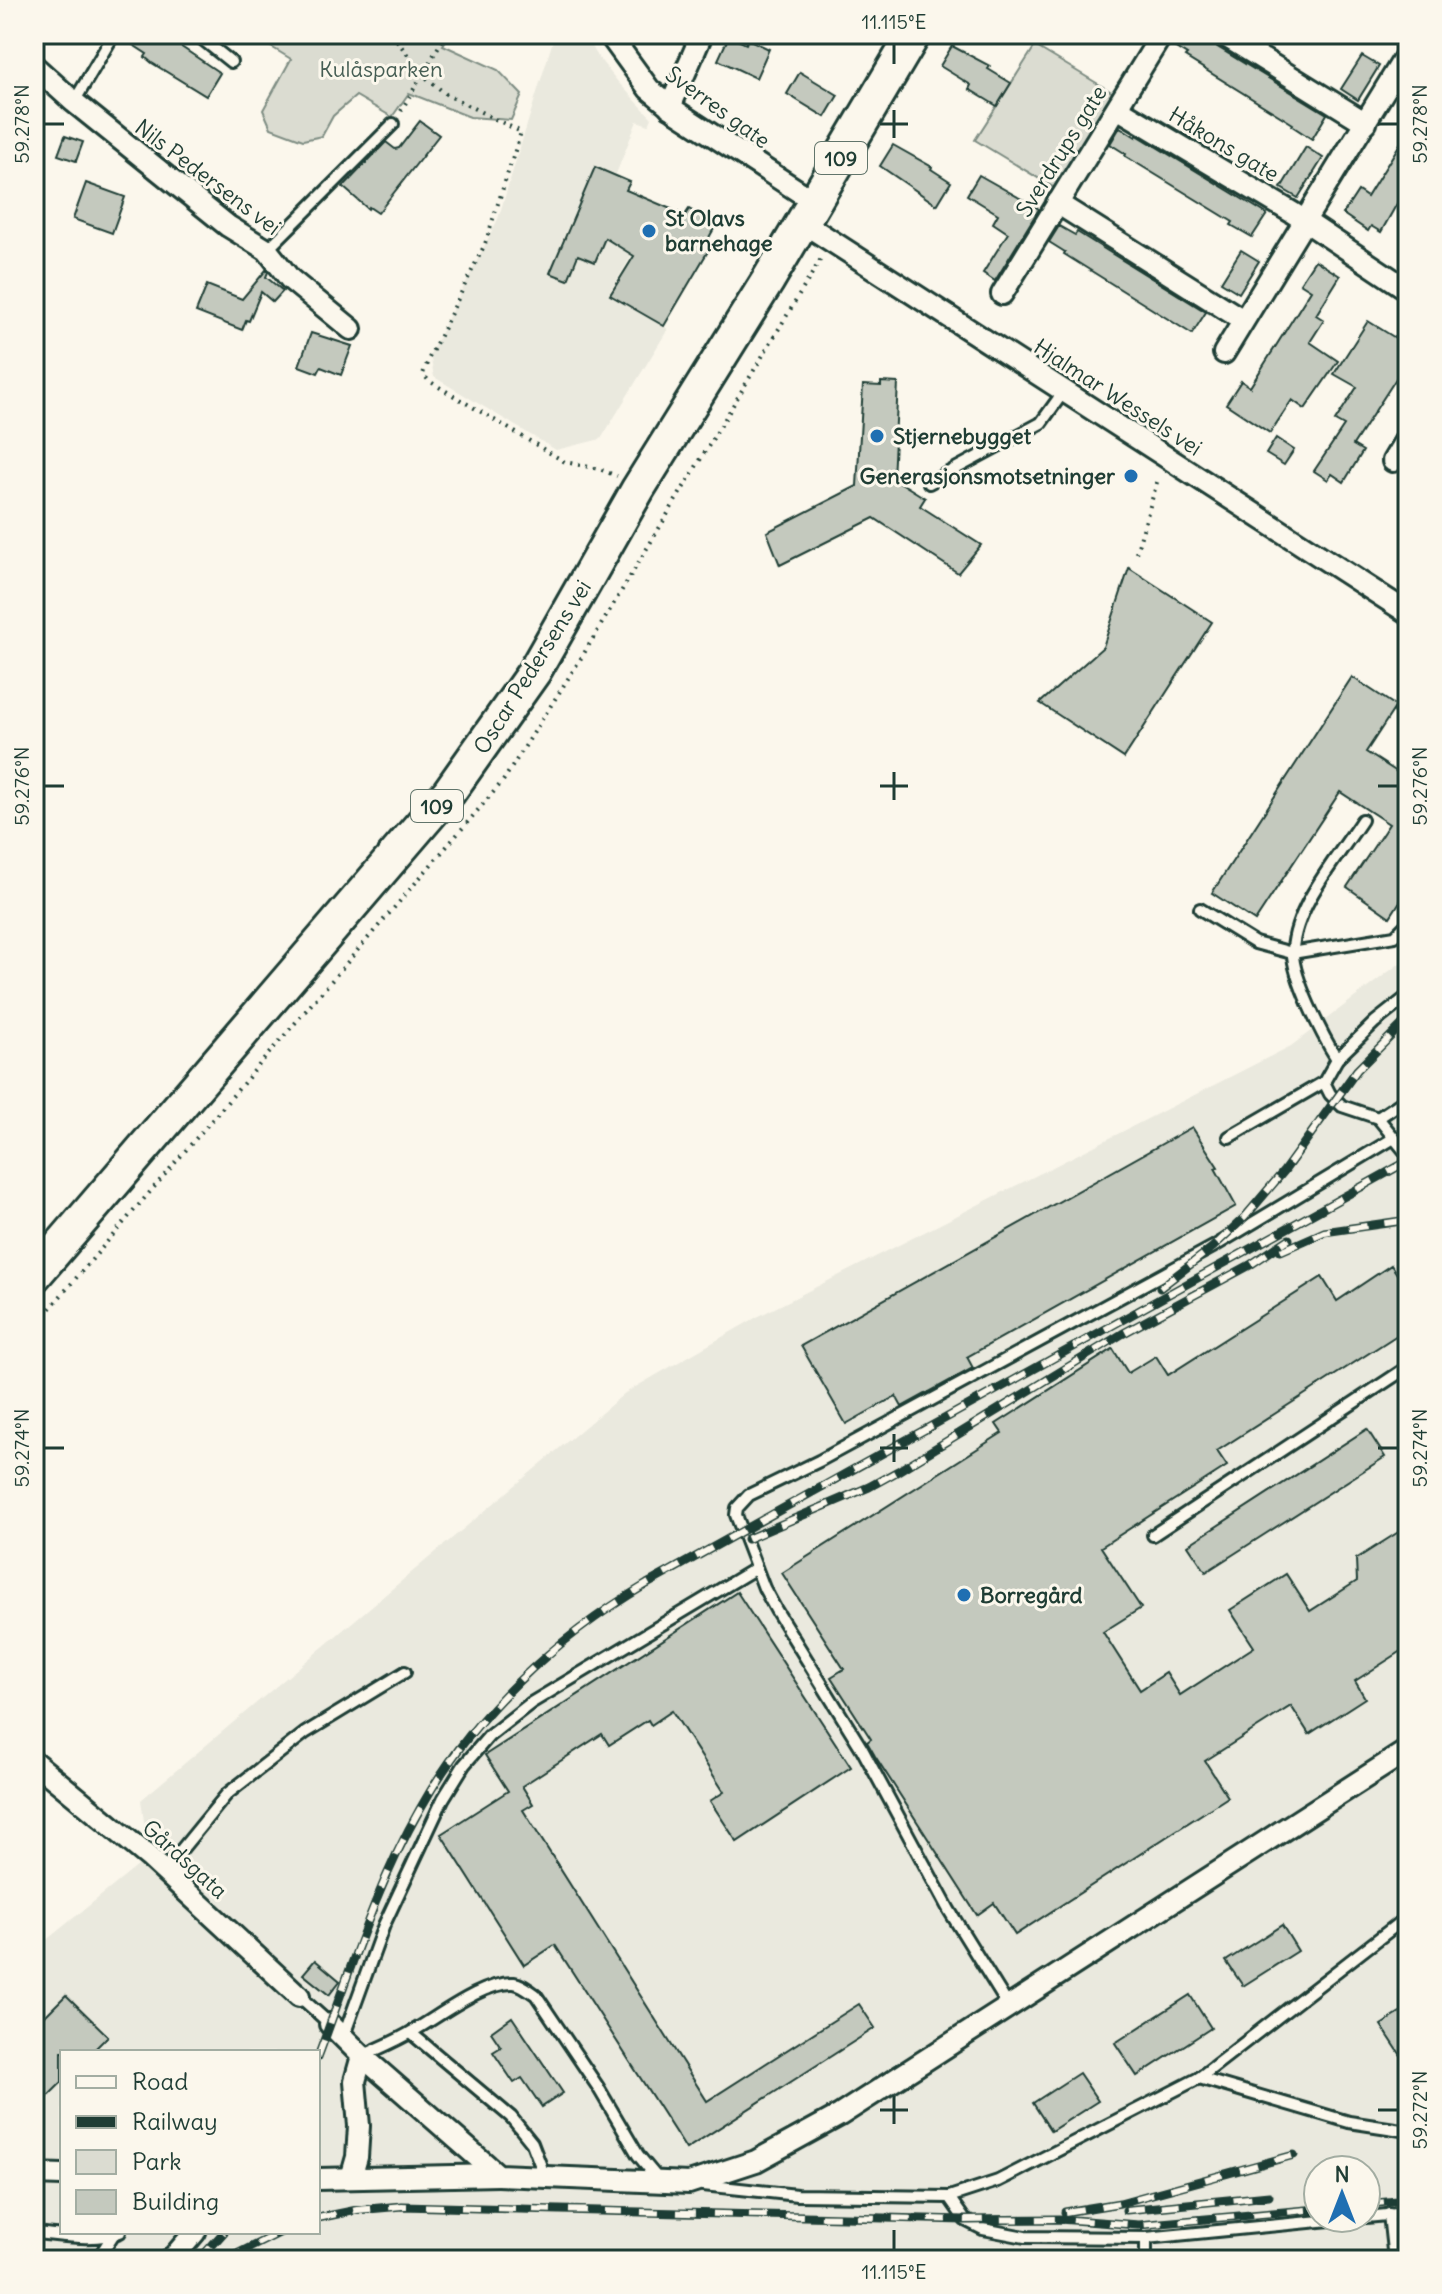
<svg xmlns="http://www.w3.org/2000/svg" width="1442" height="2294" viewBox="0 0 1442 2294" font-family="Delius,sans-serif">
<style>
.built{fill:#eae9de;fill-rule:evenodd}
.green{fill:#dbdcd1;stroke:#7d8c82;stroke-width:2}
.building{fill:#c4c9be;stroke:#1f3d34;stroke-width:2}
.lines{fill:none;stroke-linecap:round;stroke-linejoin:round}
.service-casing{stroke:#1f3d34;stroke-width:16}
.minor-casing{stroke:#1f3d34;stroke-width:26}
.primary-casing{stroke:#1f3d34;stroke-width:38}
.path{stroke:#1f3d34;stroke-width:4;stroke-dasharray:2 6;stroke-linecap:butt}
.service{stroke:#fbf7ec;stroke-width:10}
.minor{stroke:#fbf7ec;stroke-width:20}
.primary{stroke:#fbf7ec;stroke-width:32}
.rail-casing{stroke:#1f3d34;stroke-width:9}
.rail{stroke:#fbf7ec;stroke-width:6;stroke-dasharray:18;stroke-linecap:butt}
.ticks{fill:none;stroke:#1f3d34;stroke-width:3}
.poi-dot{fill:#1f6fb2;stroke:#fbf7ec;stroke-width:3}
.labels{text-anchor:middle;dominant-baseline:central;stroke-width:6;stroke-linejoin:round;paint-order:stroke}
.shield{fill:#fbf7ec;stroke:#61756b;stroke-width:2}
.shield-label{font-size:20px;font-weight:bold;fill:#1f3d34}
.park-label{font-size:22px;fill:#455d53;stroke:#fbf7ec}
.street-label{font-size:22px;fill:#1f3d34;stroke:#fbf7ec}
.poi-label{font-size:22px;font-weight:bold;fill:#1f3d34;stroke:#fbf7ec;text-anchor:start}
.neatline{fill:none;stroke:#1f3d34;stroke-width:3}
.ticks-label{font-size:20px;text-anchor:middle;fill:#1f3d34}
</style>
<rect width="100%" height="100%" fill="#fbf7ec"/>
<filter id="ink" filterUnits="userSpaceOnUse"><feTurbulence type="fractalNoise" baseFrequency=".0125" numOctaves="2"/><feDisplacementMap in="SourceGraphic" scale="16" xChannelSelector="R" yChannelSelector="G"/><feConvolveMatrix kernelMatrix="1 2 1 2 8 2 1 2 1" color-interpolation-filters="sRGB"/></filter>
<g filter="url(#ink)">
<g class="built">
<path d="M555 34H585L598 57 618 82 652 118 649 125 637 121 616 174 595 166 560 245 594 260 604 237 633 253 609 293 668 329 601 439 556 450 434 377 430 354 498 219Z"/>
<path d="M1408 957V2260H34V1950L149 1857 141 1800 625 1393 757 1317 1291 1046ZM62 2052H318V2232H62ZM1318 2170H1366V2218H1318Z"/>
</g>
<g class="green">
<path d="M250 34H450L443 45 498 70 522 95 511 120 470 117 409 93 392 117 356 96 333 116 322 136 303 140 271 128 263 110 291 59Z"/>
<path d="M1035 46 1115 94 1063 193 975 140Z"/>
</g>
<g class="building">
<path d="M122 34H162L220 73 206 96 152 63 145 57 147 54 121 37Z"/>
<path d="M1175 34H1196L1327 114 1312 139 1292 126 1293 124 1185 57 1187 55 1171 45Z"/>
<path d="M729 36 746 44 748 39 769 49 756 78 718 60Z"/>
<path d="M952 46 990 66 988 69 1011 83 997 106 969 89 971 85 940 66Z"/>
<path d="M1362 56 1379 66 1358 100 1341 89Z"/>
<path d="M800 72 838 95 825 117 787 94Z"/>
<path d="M420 121 439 135 378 213 369 207 368 209 343 187 386 142 395 149 399 148Z"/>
<path d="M1120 127 1136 137 1137 135 1267 214 1252 237 1231 225 1233 222 1125 156 1126 154 1110 144Z"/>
<path d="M1408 131V184L1381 232 1371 226 1368 231 1343 214 1358 191 1367 197Z"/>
<path d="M65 136 83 142 76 161 58 155Z"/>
<path d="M893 145 932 167 931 169 951 182 937 205 880 166Z"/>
<path d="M1306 147 1323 158 1298 198 1281 188Z"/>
<path d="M595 167 630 182 626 190 685 215 689 209 716 225 706 243 711 246 664 326 610 295 634 256 605 238 595 262 578 255 568 280 550 273Z"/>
<path d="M979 175 1039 209 995 281 983 273 1008 233 993 223 998 214 967 195Z"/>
<path d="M86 183 125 197 112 233 73 219Z"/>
<path d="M1059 226 1075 235 1077 232 1206 312 1192 334 1064 254 1065 252 1049 242Z"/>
<path d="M1241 250 1259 261 1239 293 1221 282Z"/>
<path d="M1315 260 1340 276 1316 315 1324 320 1310 342 1338 361 1305 409 1292 400 1270 433 1226 404 1241 381 1250 387 1311 290 1300 283Z"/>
<path d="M266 270 268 272 266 277 283 291 273 302 261 292 249 321 246 320 242 330 196 312 207 285 242 299Z"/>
<path d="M1368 321 1397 339 1408 323V360L1353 445 1363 451 1344 482 1332 474 1328 480 1314 471 1344 426 1335 421 1357 387 1334 374Z"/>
<path d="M311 333 352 346 341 375 321 367 318 373 299 366Z"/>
<path d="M881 382 898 383 893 478 925 498 920 506 981 545 958 573 874 518 780 565 767 532 857 486 863 385 881 386Z"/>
<path d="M1276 438 1294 450 1284 465 1266 454Z"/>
<path d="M1129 568 1212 622 1124 758 1040 703 1103 647Z"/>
<path d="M1352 677 1396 706 1366 752 1408 779V889L1390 917 1347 887 1389 824 1340 792 1255 921 1212 893Z"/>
<path d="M1192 1127 1218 1167 1215 1168 1236 1206 967 1357 973 1368 902 1407 896 1396 846 1424 801 1346Z"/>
<path d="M1391 1265 1408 1291V1328L1217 1451 1227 1466 1101 1547 1141 1608 1103 1632 1140 1690 1166 1673 1180 1695 1254 1647 1230 1610 1286 1574 1310 1611 1357 1581 1356 1559 1408 1526V1647L1355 1681 1365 1698 1309 1734 1291 1706 1205 1761 1228 1797 1015 1935 994 1903 977 1915 875 1756 867 1742 871 1739 831 1677 844 1669 782 1573 1002 1433 996 1424 1113 1349 1128 1373 1156 1356 1168 1375 1322 1277 1337 1301Z"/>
<path d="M1367 1429 1385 1457 1206 1572 1188 1545Z"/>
<path d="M737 1592 851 1767 737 1842 710 1801 724 1792 672 1711 651 1725 648 1720 609 1745 602 1734 522 1786 533 1804 523 1810 707 2101 859 2004 875 2028 686 2149 555 1945 524 1965 441 1834 508 1791 485 1755Z"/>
<path d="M1282 1925 1298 1951 1243 1986 1226 1961Z"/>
<path d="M315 1960 340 1981 329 1995 303 1974Z"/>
<path d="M66 1995 108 2036 92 2052H62V2082L34 2110V2027Z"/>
<path d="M1190 1995 1211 2028 1137 2076 1115 2043Z"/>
<path d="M1408 2008V2066L1381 2025Z"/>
<path d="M512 2017 563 2093 542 2107 522 2078 514 2083 493 2052 501 2047 491 2032Z"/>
<path d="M1079 2073 1098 2101 1051 2131 1033 2103Z"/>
</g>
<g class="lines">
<g class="service-casing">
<g id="service">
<path d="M196 34 231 62"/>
<path d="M74 102 114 34"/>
<path d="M267 250 393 124"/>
<path d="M929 483 1041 423 1064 391"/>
<path d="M1200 909 1255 943 1292 953 1395 936 1408 923"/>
<path d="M1337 1059C1323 1037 1291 975 1293 950 1295 906 1338 857 1362 820"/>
<path d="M1324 1082 1330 1094 1342 1106 1378 1118 1408 1155"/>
<path d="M1378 1118 1408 1098"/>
<path d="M1229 1137 1324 1082 1337 1059 1375 1022 1408 996"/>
<path d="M1153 1535 1408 1367"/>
<path d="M164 1871 227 1794 305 1733 405 1672"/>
<path d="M299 1996 330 2024"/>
<path d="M1009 2007 949 1910 862 1749 776 1610 764 1588 736 1515 737 1508 749 1495 819 1461 1213 1247 1394 1138"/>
<path d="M411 2033 511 2117 532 2143 545 2177"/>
<path d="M343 2038 384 1925 443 1799 464 1765 489 1736 531 1703 756 1568"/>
<path d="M362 2056C379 2048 397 2041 413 2031 438 2017 484 1981 514 1983 522 1984 529 1990 536 1995L598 2087 638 2155 658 2179"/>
<path d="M1199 2078 1349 2122 1408 2131"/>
<path d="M703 2185 797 2195 949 2197 998 2181 1199 2078 1408 1916"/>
<path d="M949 2197 965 2220 983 2229 1025 2237 1146 2238 1351 2218"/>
<path d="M1389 2214 1394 2260"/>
<path d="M1366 2217 1408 2213"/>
<path d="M34 2233C60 2235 96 2242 120 2232"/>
<path d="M97 2260 113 2235"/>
<path d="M1146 2260V2238"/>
</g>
</g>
<g class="minor-casing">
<g id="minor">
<path d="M609 34 649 89 677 112 815 202"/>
<path d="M1222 34 1366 123"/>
<path d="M34 66 74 102 228 226 267 250 290 279 351 329"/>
<path d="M670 107 702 34"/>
<path d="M1117 108 1293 213 1408 290"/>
<path d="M1057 203 1243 320"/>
<path d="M802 222 1408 613"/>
<path d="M1002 294 1162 34"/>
<path d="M1224 353 1408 52"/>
<path d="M1393 461 1408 436"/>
<path d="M34 1762 149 1857 299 1996"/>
<path d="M330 2024 362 2056 498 2175 689 2183 756 2161 840 2115 1408 1750"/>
<path d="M34 2174 62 2175"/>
<path d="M351 2178 357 2157 359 2126 355 2081 362 2056"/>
<path d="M318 2179 498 2175"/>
<path d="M171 2260 195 2232"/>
</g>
</g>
<g class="primary-casing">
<path id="primary" d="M34 1276 449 792 534 672 638 489 767 282 914 34"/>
</g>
<g class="path">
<path d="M392 34 423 75 447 95 521 132 485 244 429 358 423 374 429 381 565 462 599 469 617 476"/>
<path d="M401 111 446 34"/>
<path d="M1401 417 1408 406"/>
<path d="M1136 553 1158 479"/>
<path d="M34 1327 503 781 583 655 822 257"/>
</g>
<use href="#service" class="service"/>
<use href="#minor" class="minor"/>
<use href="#primary" class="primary"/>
<g class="rail-casing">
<g id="rail">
<path d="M1281 1251 1324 1232 1408 1220"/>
<path d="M1160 1288 1213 1247 1245 1217 1284 1171 1357 1070 1408 1019"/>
<path d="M747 1539 869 1487 898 1471 1122 1334 1250 1265 1289 1239"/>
<path d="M318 2057C349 1974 376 1886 420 1809 473 1714 554 1639 647 1584L1408 1161"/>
<path d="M1366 2204 1408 2200"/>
<path d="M1126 2210 1269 2196"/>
<path d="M1065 2212 1120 2203 1294 2155"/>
<path d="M318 2218 357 2210 402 2206 965 2220 1059 2219 1139 2225 1318 2209"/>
<path d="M199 2260 224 2232"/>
<path d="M225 2260 281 2232"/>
</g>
</g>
<use href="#rail" class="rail"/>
</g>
</g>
<path class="ticks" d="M894 44V64M894 110V138M44 124H64M880 124H908M1378 124H1398M894 772V800M44 786H64M880 786H908M1378 786H1398M894 1434V1462M44 1448H64M880 1448H908M1378 1448H1398M894 2096V2124M880 2110H908M1378 2110H1398M894 2230V2250"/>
<g class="poi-dot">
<circle cx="649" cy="231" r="8"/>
<circle cx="877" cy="436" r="8"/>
<circle cx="1131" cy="476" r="8"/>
<circle cx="964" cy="1595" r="8"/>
</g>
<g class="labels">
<g class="shield">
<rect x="815" y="142" width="52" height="32" rx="6"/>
<rect x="411" y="790" width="52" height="32" rx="6"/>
</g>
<g class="shield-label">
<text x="841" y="158">109</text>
<text x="437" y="806">109</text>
</g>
<g class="park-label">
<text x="381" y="69">Kulåsparken</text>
</g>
<g class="street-label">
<text transform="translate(718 107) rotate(36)">Sverres gate</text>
<text transform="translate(1224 144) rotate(31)">Håkons gate</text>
<text transform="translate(1061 151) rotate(-58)">Sverdrups gate</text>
<text transform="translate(208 177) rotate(37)">Nils Pedersens vei</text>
<text transform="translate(1118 397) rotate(33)">Hjalmar Wessels vei</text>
<text transform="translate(532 667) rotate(-58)">Oscar Pedersens vei</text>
<text transform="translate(185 1859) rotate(42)">Gårdsgata</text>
</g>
<g class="poi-label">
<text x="665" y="218">St Olavs<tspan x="665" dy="25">barnehage</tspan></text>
<text x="893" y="436">Stjernebygget</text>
<text x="1115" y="476" text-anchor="end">Generasjonsmotsetninger</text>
<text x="980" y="1595">Borregård</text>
</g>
</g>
<rect width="1442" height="2294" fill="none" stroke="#fbf7ec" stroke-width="88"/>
<rect x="60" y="2050" width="260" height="184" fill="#fbf7ec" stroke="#a3ada2" stroke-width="2"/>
<rect x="76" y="2076" width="40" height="12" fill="#fbf7ec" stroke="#a3ada2" stroke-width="2"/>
<text x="132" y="2090" font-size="24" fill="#1f3d34">Road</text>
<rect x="76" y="2116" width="40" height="12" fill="#1f3d34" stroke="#a3ada2" stroke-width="2"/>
<text x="132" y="2130" font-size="24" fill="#1f3d34">Railway</text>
<rect x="76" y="2150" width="40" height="24" fill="#dbdcd1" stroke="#a3ada2" stroke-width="2"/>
<text x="132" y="2170" font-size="24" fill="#1f3d34">Park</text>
<rect x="76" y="2190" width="40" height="24" fill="#c4c9be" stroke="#a3ada2" stroke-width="2"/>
<text x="132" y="2210" font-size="24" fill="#1f3d34">Building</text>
<g transform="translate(1342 2194)"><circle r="38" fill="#fbf7ec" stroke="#a3ada2" stroke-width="2"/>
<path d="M0-6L14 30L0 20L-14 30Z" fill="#1f6fb2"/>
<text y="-12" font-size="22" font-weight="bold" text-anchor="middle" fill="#1f3d34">N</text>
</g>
<rect x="44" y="44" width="1354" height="2206" class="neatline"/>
<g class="ticks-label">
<text x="894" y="29">11.115°E</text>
<text transform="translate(22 124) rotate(-90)" y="7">59.278°N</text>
<text transform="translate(1420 124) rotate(-90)" y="7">59.278°N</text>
<text transform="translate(22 786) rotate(-90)" y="7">59.276°N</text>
<text transform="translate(1420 786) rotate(-90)" y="7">59.276°N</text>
<text transform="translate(22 1448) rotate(-90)" y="7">59.274°N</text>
<text transform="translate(1420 1448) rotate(-90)" y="7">59.274°N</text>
<text transform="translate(1420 2110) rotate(-90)" y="7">59.272°N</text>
<text x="894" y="2279">11.115°E</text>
</g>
</svg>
